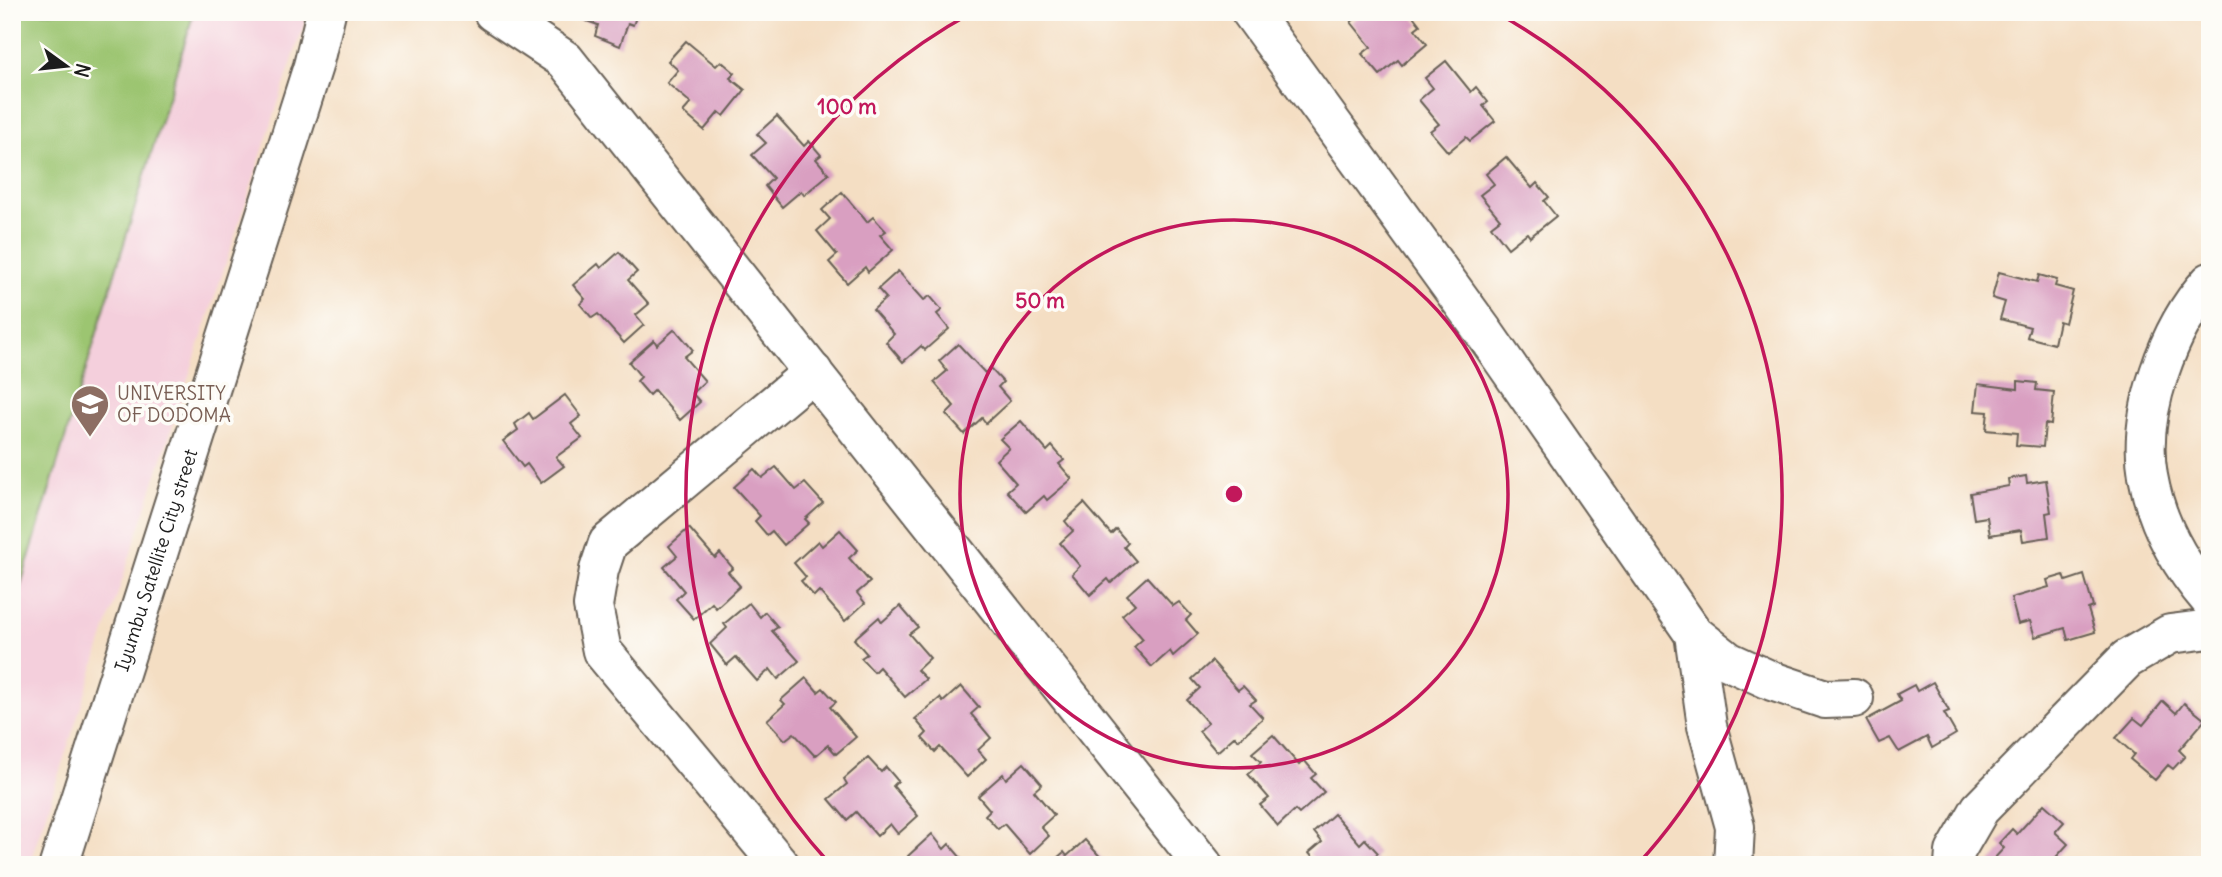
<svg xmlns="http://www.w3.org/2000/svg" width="2222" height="877" viewBox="0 0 2222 877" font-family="Delius,sans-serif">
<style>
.built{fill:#f4cfdc}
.green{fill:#9cc571;stroke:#5c7046;stroke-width:2}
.building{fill:#d99fc1}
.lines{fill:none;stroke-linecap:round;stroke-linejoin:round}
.minor-casing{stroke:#686056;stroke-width:42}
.minor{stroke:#fff;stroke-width:38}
.ring{fill:none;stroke:#c2185b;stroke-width:3.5}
.labels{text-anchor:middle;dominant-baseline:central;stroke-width:7;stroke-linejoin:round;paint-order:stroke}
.education-label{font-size:19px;fill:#785e54;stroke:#fdfcf7;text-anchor:start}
.street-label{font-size:19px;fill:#1c1c1c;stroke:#fdfcf7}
.centre{fill:#c2185b;stroke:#fdfcf7;stroke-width:3.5}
.ring-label{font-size:21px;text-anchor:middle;font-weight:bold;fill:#c2185b;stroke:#fdfcf7;stroke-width:7;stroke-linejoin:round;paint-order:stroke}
</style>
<rect width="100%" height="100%" fill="#fdfcf7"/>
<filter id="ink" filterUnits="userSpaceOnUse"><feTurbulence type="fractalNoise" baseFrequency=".0143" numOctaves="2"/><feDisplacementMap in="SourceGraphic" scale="14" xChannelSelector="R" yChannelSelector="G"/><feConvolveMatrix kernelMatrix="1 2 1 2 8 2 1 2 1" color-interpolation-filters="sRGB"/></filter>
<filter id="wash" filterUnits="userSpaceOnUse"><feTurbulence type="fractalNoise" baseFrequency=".00686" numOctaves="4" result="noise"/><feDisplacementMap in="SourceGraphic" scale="28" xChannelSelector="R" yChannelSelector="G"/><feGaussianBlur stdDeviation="1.57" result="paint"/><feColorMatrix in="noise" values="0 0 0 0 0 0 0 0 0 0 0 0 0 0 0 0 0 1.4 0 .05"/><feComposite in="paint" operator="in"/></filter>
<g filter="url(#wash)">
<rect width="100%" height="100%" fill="#f4dec3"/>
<path class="built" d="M12 12H308L29 865H12Z"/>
<path class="green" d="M12 12H194L12 614Z"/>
<g id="blocks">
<g class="building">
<path d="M570 12H638L633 25 628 23 620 46 595 36 598 25 569 15Z"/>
<path d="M1364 12H1400L1403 15 1410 12 1420 25 1415 29 1427 44 1402 65 1398 60 1380 75 1362 54 1371 47 1351 22Z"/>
<path d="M686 41 716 66 721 61 735 73 730 78 745 90 724 116 719 112 704 130 683 112 691 103 667 83 678 70 668 61Z"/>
<path d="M1446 61 1471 92 1476 87 1488 102 1483 106 1495 121 1470 141 1466 137 1448 152 1430 131 1439 124 1419 100 1433 88 1425 78Z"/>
<path d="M777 116 804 146 809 141 821 155 816 159 829 174 804 195 801 191 782 207 765 186 773 178 752 155 766 143 757 134Z"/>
<path d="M1506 157 1532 188 1537 183 1549 197 1544 201 1556 216 1530 237 1527 233 1508 248 1491 226 1500 219 1480 195 1494 184 1486 174Z"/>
<path d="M842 192 867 222 873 217 886 231 880 235 893 250 868 272 865 267 847 283 829 262 837 255 817 231 830 219 822 210Z"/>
<path d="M619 252 637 272 628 280 649 304 636 315 644 325 624 343 598 314 592 318 580 304 585 299 573 285 598 264 601 268Z"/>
<path d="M898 271 924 300 930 296 942 310 937 314 949 329 925 350 921 346 903 362 886 342 894 334 873 310 886 298 878 289Z"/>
<path d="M1999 272 2037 282 2039 275 2057 280 2055 286 2073 291 2065 323 2059 321 2054 344 2027 337 2030 327 2000 319 2005 302 1992 298Z"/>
<path d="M675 329 693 350 684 357 705 381 692 393 700 402 680 420 654 390 649 395 637 381 641 377 629 362 654 340 657 345Z"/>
<path d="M958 344 985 373 990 368 1003 382 998 387 1010 401 986 423 982 418 964 434 946 414 954 406 934 382 947 371 939 361Z"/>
<path d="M2018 381 2037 383 2036 390 2054 392 2051 425 2045 424 2043 447 2016 445 2017 433 1986 430 1988 412 1975 411 1978 384 2018 389Z"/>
<path d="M565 395 581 416 571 424 582 438 556 457 564 466 541 483 527 464 523 467 503 441 518 430 515 424 529 413 533 419Z"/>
<path d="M1021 421 1047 451 1052 446 1064 460 1059 464 1072 479 1047 500 1044 496 1026 512 1007 491 1016 483 996 460 1009 448 1000 439Z"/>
<path d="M776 467 796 490 805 483 823 503 805 519 809 523 784 545 772 531 767 535 755 521 760 516 734 487 754 469 762 478Z"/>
<path d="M2026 476 2027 483 2046 480 2051 512 2046 513 2049 537 2023 541 2021 530 1990 535 1987 517 1974 519 1970 493 2009 486 2008 479Z"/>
<path d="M1084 503 1111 534 1116 529 1128 543 1124 547 1136 561 1111 583 1108 579 1090 595 1072 574 1080 566 1060 543 1073 531 1065 521Z"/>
<path d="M689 528 715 558 720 553 733 568 728 572 740 586 716 608 712 603 694 619 676 599 684 591 664 567 677 556 669 546Z"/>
<path d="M840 530 858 550 849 558 870 582 857 593 865 603 845 621 819 591 814 596 801 581 806 577 794 563 818 541 822 546Z"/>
<path d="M2064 575 2066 581 2084 575 2093 607 2088 609 2095 632 2068 640 2065 628 2035 637 2030 621 2018 624 2011 598 2049 587 2047 580Z"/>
<path d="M1147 577 1173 606 1179 602 1191 615 1186 620 1198 634 1173 656 1170 651 1152 667 1134 647 1143 639 1122 615 1135 604 1127 595Z"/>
<path d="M749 603 760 617 765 612 778 627 772 631 799 661 778 679 770 669 757 681 736 657 727 665 710 644 727 628 724 624Z"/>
<path d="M900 606 918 627 909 634 930 658 917 670 926 679 905 697 879 667 874 672 861 658 867 654 854 639 879 617 882 622Z"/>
<path d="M1212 661 1238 690 1243 686 1256 700 1250 704 1263 718 1238 740 1235 736 1217 752 1199 731 1208 723 1187 700 1200 688 1192 679Z"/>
<path d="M806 678 818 692 823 688 836 702 830 707 856 737 836 754 828 745 815 756 794 733 785 740 767 720 785 704 781 700Z"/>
<path d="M1933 682 1949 711 1944 713 1956 734 1932 748 1927 737 1899 752 1890 738 1879 743 1866 720 1901 701 1897 694 1914 685 1917 691Z"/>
<path d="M961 686 979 707 971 714 991 738 978 750 986 759 967 777 940 747 935 752 922 738 927 733 915 719 940 698 943 702Z"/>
<path d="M2163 701 2176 713 2184 703 2205 720 2179 750 2185 756 2173 769 2168 765 2155 780 2130 759 2134 754 2116 738 2134 718 2143 725Z"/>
<path d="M1273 735 1299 765 1304 760 1316 774 1311 778 1324 792 1299 814 1295 810 1278 826 1260 805 1269 798 1248 774 1261 762 1252 753Z"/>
<path d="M868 758 881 772 886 767 898 781 893 786 918 816 898 834 890 824 877 836 856 812 847 820 829 799 847 784 844 779Z"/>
<path d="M1024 763 1042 784 1034 791 1054 815 1041 827 1049 836 1030 854 1004 824 998 829 985 815 990 810 978 796 1003 774 1006 779Z"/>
<path d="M2044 804 2064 822 2055 832 2068 844 2049 865H1994L1991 862 2004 848 1999 843 2012 829 2017 834Z"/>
<path d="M1334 814 1360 844 1365 839 1378 853 1373 858 1379 865H1319L1309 853 1322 842 1314 832Z"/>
<path d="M932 834 944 849 949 844 962 859 956 863 957 865H906L911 861 908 856Z"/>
<path d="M1085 840 1104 861 1099 865H1049L1064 852 1067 856Z"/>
</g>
</g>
</g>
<g filter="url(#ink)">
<use href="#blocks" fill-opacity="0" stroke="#686056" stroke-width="2"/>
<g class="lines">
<g class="minor-casing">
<g id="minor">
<path d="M493 12 565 60 1203 865"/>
<path d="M1251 12 1483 331 1694 634 1728 661 1772 681 1825 699 1854 698"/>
<path d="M2210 282C2168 328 2137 414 2148 476 2156 522 2180 565 2210 600"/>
<path d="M1694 634 1707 726 1735 827 1733 865"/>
<path id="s1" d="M59 865 313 66 326 12"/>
<path d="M780 865 602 651 593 606 599 570 608 543 813 372"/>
<path d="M1954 865 1955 852 1980 809 2127 659 2170 634 2210 629"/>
</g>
</g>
<use href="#minor" class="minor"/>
</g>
</g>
<g class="ring">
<circle cx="1234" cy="494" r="274"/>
<path d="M830 864A548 548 0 0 1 973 12M1495 12A548 548 0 0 1 1638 864"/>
</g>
<defs>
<g id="university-pin" transform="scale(2.0125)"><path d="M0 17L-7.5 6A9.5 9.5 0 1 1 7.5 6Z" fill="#8d6e63" stroke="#fdfcf7"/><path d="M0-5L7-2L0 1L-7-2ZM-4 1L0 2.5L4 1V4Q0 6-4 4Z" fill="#fff"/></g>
</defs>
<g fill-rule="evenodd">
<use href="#university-pin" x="90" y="404"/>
</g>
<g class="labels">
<g class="education-label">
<text x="117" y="393">UNIVERSITY<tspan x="117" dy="22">OF DODOMA</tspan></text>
</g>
<g class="street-label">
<text stroke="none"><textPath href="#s1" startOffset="320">Iyumbu Satellite City street</textPath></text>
</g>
</g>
<circle cx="1234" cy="494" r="10" class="centre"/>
<g class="ring-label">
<text x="847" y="114">100 m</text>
<text x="1040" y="308">50 m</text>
</g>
<rect width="2222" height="877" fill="none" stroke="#fdfcf7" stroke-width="42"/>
<g transform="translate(66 66) rotate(105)" stroke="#fdfcf7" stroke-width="5" paint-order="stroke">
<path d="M0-5L12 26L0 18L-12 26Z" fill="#1c1c1c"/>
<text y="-10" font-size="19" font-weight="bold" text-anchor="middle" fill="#1c1c1c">N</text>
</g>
</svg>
